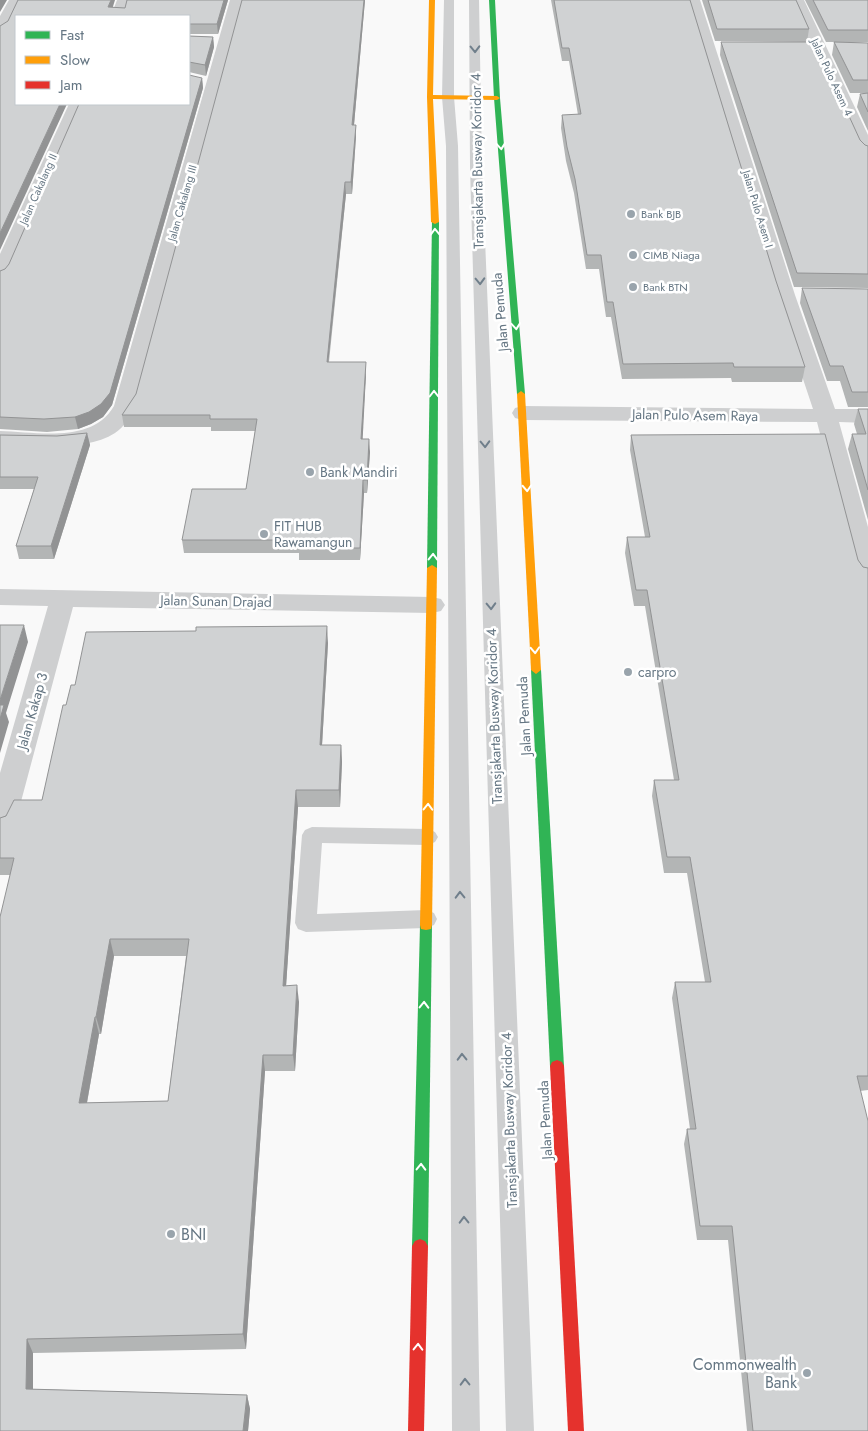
<svg xmlns="http://www.w3.org/2000/svg" width="868" height="1431" viewBox="0 0 868 1431" font-family="Jost,sans-serif">
<style>
.lines{fill:none;stroke-linecap:round;stroke-linejoin:round}
.lane{fill:#cecfd0;fill-rule:evenodd}
.street{fill:#cecfd0;fill-rule:evenodd}
.fast{fill:#30b455;fill-rule:evenodd}
.slow{fill:#ff9f0a;fill-rule:evenodd}
.jam{fill:#e5322d;fill-rule:evenodd}
.wall{fill:#b3b5b5;fill-rule:evenodd}
.shaded-wall{fill:#929394}
.building{fill:#d0d2d3;stroke:#929394;fill-rule:evenodd}
.oneway{stroke:#707f8b}
.oneway2{stroke:#fff}
.poi-dot{fill:#99a4ac;stroke:#fff;stroke-width:2}
.labels{text-anchor:middle;dominant-baseline:central;stroke-width:5;stroke-linejoin:round;paint-order:stroke}
.far-street-label{font-size:11px;fill:#657683;stroke:#fff}
.far-poi-label{font-size:11px;fill:#657683;stroke:#fff;text-anchor:start}
.street-label{font-size:14px;fill:#657683;stroke:#fff}
.poi-label{font-size:14px;fill:#657683;stroke:#fff;text-anchor:start}
.near-poi-label{font-size:16px;fill:#657683;stroke:#fff;text-anchor:start}
</style>
<rect width="100%" height="100%" fill="#f9f9f9"/>
<g class="lines">
<g class="lane">
<path d="M444 0H454V97L458 146 480 1431H452L446 146 442 97Z"/>
<path d="M469 0H479L482 166 534 1431H506L470 166Z"/>
<path d="M312 827 428 829 435 832 438 837 435 842 428 845 322 843 317 914 426 910 434 913 437 919 434 925 426 928 306 932 298 929 295 923 302 835 305 830Z"/>
</g>
<g class="street">
<path d="M9 0H23L8 30 5 33 0 35V16Z"/>
<path d="M117 0H131L125 16H111Z"/>
<path d="M230 0H244L136 406C131 416 124 427 115 433 86 452 33 445 0 445V431C37 432 92 444 114 406Z"/>
<path d="M686 0H700L795 295 835 409H868V423L839 422 868 527V583L859 581 856 575 817 422 523 420 515 418 512 413 515 408 523 406 813 409 775 295Z"/>
<path d="M790 0H804L868 135V158L862 157 859 153Z"/>
<path d="M69 104H85L10 275 7 279 0 281V254Z"/>
<path d="M0 589 432 597 441 599 445 605 441 611 432 613 73 607 15 824 10 832 0 835V773L48 606 0 605Z"/>
</g>
<g class="fast">
<path d="M489 0H495L500 98 525 394 521 397 517 394 494 98Z"/>
<path d="M432 220 439 222 437 568 432 571 427 568Z"/>
<path d="M536 666 541 670 564 1066 562 1070 557 1072 552 1070 550 1066 531 670Z"/>
<path d="M426 920 431 921 432 925 428 1246 425 1251 420 1253 415 1251 412 1246 420 925 421 921Z"/>
</g>
<g class="slow">
<path d="M429 0H435L433 95 497 96 500 98 497 100 433 99 439 222 435 224 431 222 427 97Z"/>
<path d="M521 391 525 394 541 670 536 674 531 670 517 394Z"/>
<path d="M432 565 437 568 432 925 431 929 426 930 421 929 420 925 427 568Z"/>
</g>
<g class="jam">
<path d="M557 1060 562 1062 564 1066 584 1431H568L550 1066 552 1062Z"/>
<path d="M420 1239 425 1241 428 1246 424 1431H408L412 1246 415 1241Z"/>
</g>
</g>
<g class="wall">
<path d="M127 0H228L218 34H189V16L0 26 113 7 125 8Z"/>
<path d="M365 0 354 125 356 136 352 194H346L329 362 366 374 362 439 370 452 367 493H364L360 560H299V553H184L182 540 246 489 255 431H211V427H124L122 415 136 394Z"/>
<path d="M551 0H690L776 281 805 367 802 382H732L731 378 622 379 611 317H606L599 269H586L574 193 566 161 561 128 562 115H578L569 61H562Z"/>
<path d="M702 0H796L809 29 807 42 715 41Z"/>
<path d="M805 0H868V42H826Z"/>
<path d="M189 36 213 37 214 47 206 76 189 72V73Z"/>
<path d="M721 42 860 140 865 145 868 146V288L794 287 720 55Z"/>
<path d="M834 42 868 43V93H850L832 55Z"/>
<path d="M202 78 203 88 112 405 103 417 91 424 78 429 47 432 0 429V271L5 269Z"/>
<path d="M868 93V131L857 107 860 94Z"/>
<path d="M802 288 868 289V407H848L840 381H827L800 303Z"/>
<path d="M858 409H868V520L848 449 852 434H857L854 424Z"/>
<path d="M87 433 90 445 54 559H19L16 546 34 489H0V435L57 436Z"/>
<path d="M631 435 858 560 863 567 868 568V1090L860 1091 868 1431H747L728 1240H697L684 1144 687 1129H690L672 998 675 982H705L687 873H664L652 796 654 780H674L645 606H634L625 553 627 537H645L630 450Z"/>
<path d="M328 643 322 745H341L342 762 340 807H298L286 986 299 1002 295 1071H265L246 1349 33 1353V1389L247 1395 250 1409 248 1431H0L10 875H0V818L42 800 66 705 75 685ZM114 956H186L168 1101 87 1103 99 1034H101Z"/>
</g>
<g class="shaded-wall">
<path d="M0 0H7L0 12Z"/>
<path d="M111 0H115L110 16 108 7Z"/>
<path d="M224 0H228L218 34 217 24Z"/>
<path d="M364 0H365L353 136 352 125Z"/>
<path d="M213 37 214 47 206 76 205 65Z"/>
<path d="M202 78 203 88 112 405 103 417 91 424 78 429 75 417Z"/>
<path d="M60 104H67L0 250V233Z"/>
<path d="M356 125V136L352 194 351 182Z"/>
<path d="M345 182 346 194 327 374V362Z"/>
<path d="M366 362V374L362 452 361 439Z"/>
<path d="M87 433 90 445 54 559 51 546Z"/>
<path d="M369 439 370 452 367 493V480Z"/>
<path d="M363 480 364 493 360 560V548Z"/>
<path d="M24 625 28 642 6 713 9 722 0 753V700Z"/>
<path d="M327 626 328 643 321 762 320 745Z"/>
<path d="M341 745 342 762 340 807 339 790Z"/>
<path d="M296 790 298 807 285 1002 283 986Z"/>
<path d="M110 939 114 956 101 1034 96 1017Z"/>
<path d="M297 985 299 1002 295 1071 293 1055Z"/>
<path d="M95 1017 99 1034 84 1119 79 1103Z"/>
<path d="M263 1055 265 1071 246 1349 243 1334Z"/>
<path d="M27 1339 33 1353V1403L26 1389Z"/>
<path d="M247 1395 250 1409 248 1431H243Z"/>
</g>
<g class="building">
<path d="M18 0H111L108 7 125 8 127 0H224L217 24H189V16H16V104H60L0 233V26L8 21Z"/>
<path d="M242 0H364L352 125H356L351 182H345L327 362H366L361 439H369L367 480H363L360 548H298L299 540H182L192 489H246L257 419H210V415H122L136 394Z"/>
<path d="M554 0H690L776 281 805 367H734L733 363 623 364 613 302H607L601 255H587L575 179 567 147 562 115 581 114 569 48H562Z"/>
<path d="M708 0H796L809 29H717Z"/>
<path d="M813 0H868V30H828Z"/>
<path d="M189 36 213 37 205 65 189 62Z"/>
<path d="M721 42H815L860 140 865 145 868 146V274L797 273Z"/>
<path d="M834 42 868 43V80H853Z"/>
<path d="M189 75 202 78 110 393 101 404 89 412 75 417 44 419 0 417V271L5 269 9 264 79 104H189Z"/>
<path d="M868 93V112L860 94Z"/>
<path d="M802 288 868 289V392H852L843 366H830Z"/>
<path d="M858 409H868V490L852 434H866Z"/>
<path d="M87 433 51 546H16L38 477H0V435L57 436Z"/>
<path d="M825 434 858 560 863 567 868 568V1076H857L868 1121V1431H753L732 1226H700L687 1129H696L675 982H711L690 857H667L654 780H679L647 590H636L627 537H650L631 435Z"/>
<path d="M0 625H24L0 700Z"/>
<path d="M327 626 320 745H341L339 790H296L283 986 297 985 293 1055H263L243 1334 27 1339 26 1389 247 1395 243 1431H0V917L14 858H0V818L6 816 14 800H42L63 705H66L71 685H75L86 632 196 631V627ZM110 939H189L168 1101 79 1103 95 1017H96Z"/>
<path d="M0 705H4L0 719Z"/>
</g>
<defs><path id="oneway-chevron" d="M-2-3.5L2.5 0L-2 3.5" fill="none" stroke-width="1.6" stroke-linecap="round" stroke-linejoin="round" transform="scale(1.25)"/></defs>
<g class="oneway">
<use href="#oneway-chevron" transform="translate(475 49) rotate(89)"/>
<use href="#oneway-chevron" transform="translate(480 281) rotate(88)"/>
<use href="#oneway-chevron" transform="translate(485 444) rotate(88)"/>
<use href="#oneway-chevron" transform="translate(491 606) rotate(88)"/>
<use href="#oneway-chevron" transform="translate(460 895) rotate(-91)"/>
<use href="#oneway-chevron" transform="translate(462 1057) rotate(-91)"/>
<use href="#oneway-chevron" transform="translate(464 1220) rotate(-91)"/>
<use href="#oneway-chevron" transform="translate(465 1382) rotate(-91)"/>
</g>
<g class="oneway2">
<use href="#oneway-chevron" transform="translate(501 146) rotate(85)"/>
<use href="#oneway-chevron" transform="translate(435 232) rotate(-92)"/>
<use href="#oneway-chevron" transform="translate(516 326) rotate(85)"/>
<use href="#oneway-chevron" transform="translate(434 394) rotate(-90)"/>
<use href="#oneway-chevron" transform="translate(527 488) rotate(87)"/>
<use href="#oneway-chevron" transform="translate(433 557) rotate(-89)"/>
<use href="#oneway-chevron" transform="translate(535 650) rotate(87)"/>
<use href="#oneway-chevron" transform="translate(428 807) rotate(-89)"/>
<use href="#oneway-chevron" transform="translate(424 1005) rotate(-89)"/>
<use href="#oneway-chevron" transform="translate(421 1167) rotate(-89)"/>
<use href="#oneway-chevron" transform="translate(418 1347) rotate(-89)"/>
</g>
<g class="poi-dot">
<circle cx="631" cy="214" r="5"/>
<circle cx="633" cy="255" r="5"/>
<circle cx="633" cy="287" r="5"/>
<circle cx="310" cy="472" r="5"/>
<circle cx="264" cy="534" r="5"/>
<circle cx="628" cy="672" r="5"/>
<circle cx="171" cy="1234" r="5"/>
<circle cx="807" cy="1373" r="5"/>
</g>
<g class="labels">
<g class="far-street-label">
<text transform="translate(832 77) rotate(65)">Jalan Pulo Asem 4</text>
<text transform="translate(38 189) rotate(-66)">Jalan Cakalang II</text>
<text transform="translate(182 203) rotate(-74)">Jalan Cakalang III</text>
<text transform="translate(758 209) rotate(73)">Jalan Pulo Asem I</text>
</g>
<g class="far-poi-label">
<text x="641" y="214">Bank BJB</text>
<text x="643" y="255">CIMB Niaga</text>
<text x="643" y="287">Bank BTN</text>
</g>
<g class="street-label">
<text transform="translate(477 161) rotate(-91)">Transjakarta Busway Koridor 4</text>
<text transform="translate(500 312) rotate(-95)">Jalan Pemuda</text>
<text transform="translate(695 415) rotate(1)">Jalan Pulo Asem Raya</text>
<text transform="translate(216 601) rotate(1)">Jalan Sunan Drajad</text>
<text transform="translate(32 711) rotate(-74)">Jalan Kakap 3</text>
<text transform="translate(494 716) rotate(-92)">Transjakarta Busway Koridor 4</text>
<text transform="translate(524 716) rotate(-93)">Jalan Pemuda</text>
<text transform="translate(509 1120) rotate(-92)">Transjakarta Busway Koridor 4</text>
<text transform="translate(545 1120) rotate(-93)">Jalan Pemuda</text>
</g>
<g class="poi-label">
<text x="320" y="472">Bank Mandiri</text>
<text x="274" y="526">FIT HUB<tspan x="274" dy="16">Rawamangun</tspan></text>
<text x="638" y="672">carpro</text>
</g>
<g class="near-poi-label">
<text x="181" y="1234">BNI</text>
<text x="797" y="1364" text-anchor="end">Commonwealth<tspan x="797" dy="18">Bank</tspan></text>
</g>
</g>
<rect x="15" y="15" width="175" height="90" fill="#ffffff" stroke="#c1c8cd"/>
<rect x="25" y="31" width="25" height="8" fill="#30b455" stroke="#c1c8cd"/>
<text x="60" y="40" font-size="15" fill="#657683">Fast</text>
<rect x="25" y="56" width="25" height="8" fill="#ff9f0a" stroke="#c1c8cd"/>
<text x="60" y="65" font-size="15" fill="#657683">Slow</text>
<rect x="25" y="81" width="25" height="8" fill="#e5322d" stroke="#c1c8cd"/>
<text x="60" y="90" font-size="15" fill="#657683">Jam</text>
</svg>
